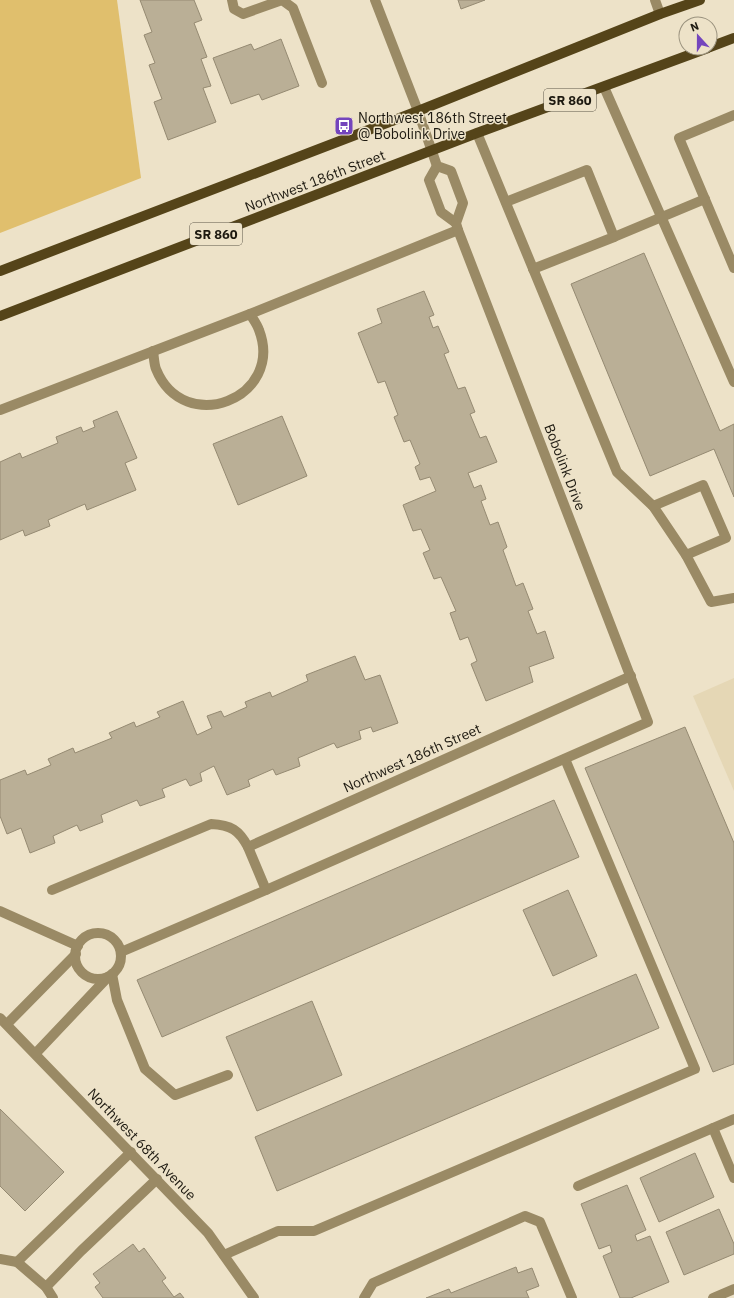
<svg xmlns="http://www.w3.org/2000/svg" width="734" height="1298" viewBox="0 0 734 1298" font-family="'IBM Plex Sans',sans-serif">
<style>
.built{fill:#e5d7b5}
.green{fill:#e0bf6d}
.building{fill:#baaf96;stroke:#958a72}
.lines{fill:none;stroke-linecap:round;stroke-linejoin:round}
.minor{stroke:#9a8a65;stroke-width:10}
.major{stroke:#554419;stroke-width:10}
.labels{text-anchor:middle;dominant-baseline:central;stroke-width:3;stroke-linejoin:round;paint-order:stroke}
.shield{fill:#ede2c8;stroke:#5b5547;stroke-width:1}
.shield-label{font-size:13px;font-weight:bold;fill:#1d1910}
.poi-label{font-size:14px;fill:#1d1910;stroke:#ede2c8;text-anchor:start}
.street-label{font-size:14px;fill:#1d1910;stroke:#ede2c8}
</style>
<rect width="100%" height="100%" fill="#ede2c8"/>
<path class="built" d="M734 678V791L693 696Z"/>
<path class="green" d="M0 0H117L141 178 0 233Z"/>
<g class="building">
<path d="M140 0H194L202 20 194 23 207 57 201 59 211 86 203 88 216 122 168 140 154 102 162 99 149 65 155 63 144 35 152 32Z"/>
<path d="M458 0H485L461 9Z"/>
<path d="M281 39 299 86 262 100 259 94 231 104 213 58 251 44 254 50Z"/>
<path d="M644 253 720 431 734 424V497L714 449 650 476 571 284Z"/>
<path d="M424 291 434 315 429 317 433 328 438 326 449 352 444 354 458 389 465 387 475 412 470 414 480 438 486 436 497 462 468 473 474 488 481 485 486 499 481 501 490 525 498 522 507 547 503 550 516 586 523 583 533 609 528 611 537 634 545 631 554 658 529 667 533 682 486 701 471 664 477 661 468 637 460 640 450 613 456 611 441 577 434 579 423 553 430 550 421 529 413 531 403 505 436 491 430 477 420 480 415 467 420 464 410 440 404 442 394 417 398 415 385 381 378 383 358 333 382 323 377 309Z"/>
<path d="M117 411 137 458 125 463 136 490 87 510 85 504 48 520 50 526 25 536 23 530 0 540V462L20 453 22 458 58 443 56 437 81 427 83 432 95 427 93 421Z"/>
<path d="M282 416 307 476 238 505 213 444Z"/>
<path d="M355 656 365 680 380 675 398 723 373 732 371 727 359 731 361 739 337 748 334 743 298 758 300 766 276 775 273 769 248 780 250 786 227 795 214 766 200 773 202 781 190 786 186 779 162 789 165 797 140 806 137 800 101 815 103 822 80 831 77 825 53 836 55 843 30 853 21 828 7 834 0 816V780L25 770 27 775 51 765 48 759 73 748 75 753 112 738 109 733 134 722 136 727 160 717 157 712 183 701 197 735 212 728 207 716 221 711 224 717 247 707 245 702 270 692 272 697 308 681 306 675Z"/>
<path d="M685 727 734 843V1064L713 1072 585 768Z"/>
<path d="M554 800 579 857 162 1037 137 980Z"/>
<path d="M568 890 597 956 553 976 523 910Z"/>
<path d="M636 974 659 1028 277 1191 255 1137Z"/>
<path d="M312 1001 342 1075 257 1111 226 1037Z"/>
<path d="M0 1109 64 1172 25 1211 0 1186Z"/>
<path d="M695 1153 714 1197 659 1222 640 1178Z"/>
<path d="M627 1185 646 1230 635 1235 637 1241 650 1236 669 1282 631 1298H620L603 1256 612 1252 610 1245 599 1249 581 1204Z"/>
<path d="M719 1209 734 1244V1254L684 1275 666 1232Z"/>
<path d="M133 1244 139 1252 144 1248 166 1278 162 1281 174 1297 180 1293 184 1298H103L95 1287 100 1283 93 1274Z"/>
<path d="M516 1267 518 1273 532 1268 539 1286 526 1291 529 1298H426L449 1289 451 1293Z"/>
</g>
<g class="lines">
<g class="minor">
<path d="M232 0 234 9 243 14 282 0 293 8 322 83"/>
<path d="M655 0 660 14"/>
<path d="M604 87 734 382"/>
<path d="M734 115 679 138 734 268"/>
<path d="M477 133 617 472 653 506 686 555 711 602 734 598"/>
<path d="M437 166 429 180 441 212 456 223"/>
<path d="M506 202 587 170 614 237 533 269"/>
<path d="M614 237 705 199"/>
<path d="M153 351C154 357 154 364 156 369 184 438 285 398 259 330 257 324 253 319 250 314"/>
<path d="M0 410 250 314 458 230"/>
<path d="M653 506 703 485 726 538 686 555"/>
<path d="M52 890 211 824C231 825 239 830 248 847"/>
<path d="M266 890 248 847 631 676"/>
<path d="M0 911 78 946"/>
<circle cx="98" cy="956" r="23"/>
<path d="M121 952 266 890 648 722 458 230 456 223 463 203 451 171 437 166 418 111 375 0"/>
<path d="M112 974 117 1000 145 1069 175 1095 228 1075"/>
<path d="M0 1018 208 1233 254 1298"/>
<path d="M7 1024 76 954"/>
<path d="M36 1053 108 977"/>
<path d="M734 1119 713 1128 734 1178"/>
<path d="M578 1186 713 1128"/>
<path d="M224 1255 278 1231H314L695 1069 565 759"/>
<path d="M0 1259 17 1262 46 1287 53 1298"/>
<path d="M17 1262 131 1152"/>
<path d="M46 1287 81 1251 157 1179"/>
<path d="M364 1298 373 1283 525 1216 540 1222 572 1298"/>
<path d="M713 1298 734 1289"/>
</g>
<g class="major">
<path d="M710 47 734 38"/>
<path d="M0 271 418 111 660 14 700 0"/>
<path d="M0 316 477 133 708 48"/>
</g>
</g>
<defs>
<g id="bus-square" transform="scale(1)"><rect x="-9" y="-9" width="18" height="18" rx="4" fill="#7445bd" stroke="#ede2c8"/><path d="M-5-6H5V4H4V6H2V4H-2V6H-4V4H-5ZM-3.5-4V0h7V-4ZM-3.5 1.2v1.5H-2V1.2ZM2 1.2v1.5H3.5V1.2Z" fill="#fff"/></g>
</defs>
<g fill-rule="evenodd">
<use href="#bus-square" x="344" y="126"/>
</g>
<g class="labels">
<g class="shield">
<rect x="544" y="89" width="52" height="22" rx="3"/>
<rect x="190" y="223" width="52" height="22" rx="3"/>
</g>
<g class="shield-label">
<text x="570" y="100">SR 860</text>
<text x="216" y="234">SR 860</text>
</g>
<g class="poi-label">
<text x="358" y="118">Northwest 186th Street<tspan x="358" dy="16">@ Bobolink Drive</tspan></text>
</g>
<g class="street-label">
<text transform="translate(315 181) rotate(-21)">Northwest 186th Street</text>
<text transform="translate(565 467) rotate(69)">Bobolink Drive</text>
<text transform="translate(412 758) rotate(-24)">Northwest 186th Street</text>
<text transform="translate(142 1144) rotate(46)">Northwest 68th Avenue</text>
</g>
</g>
<g transform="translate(698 36) rotate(339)"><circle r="19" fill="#ede2c8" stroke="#9a927e"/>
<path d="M0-3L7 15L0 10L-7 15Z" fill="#7445bd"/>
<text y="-6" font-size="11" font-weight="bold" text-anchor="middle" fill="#1d1910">N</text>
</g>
</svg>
